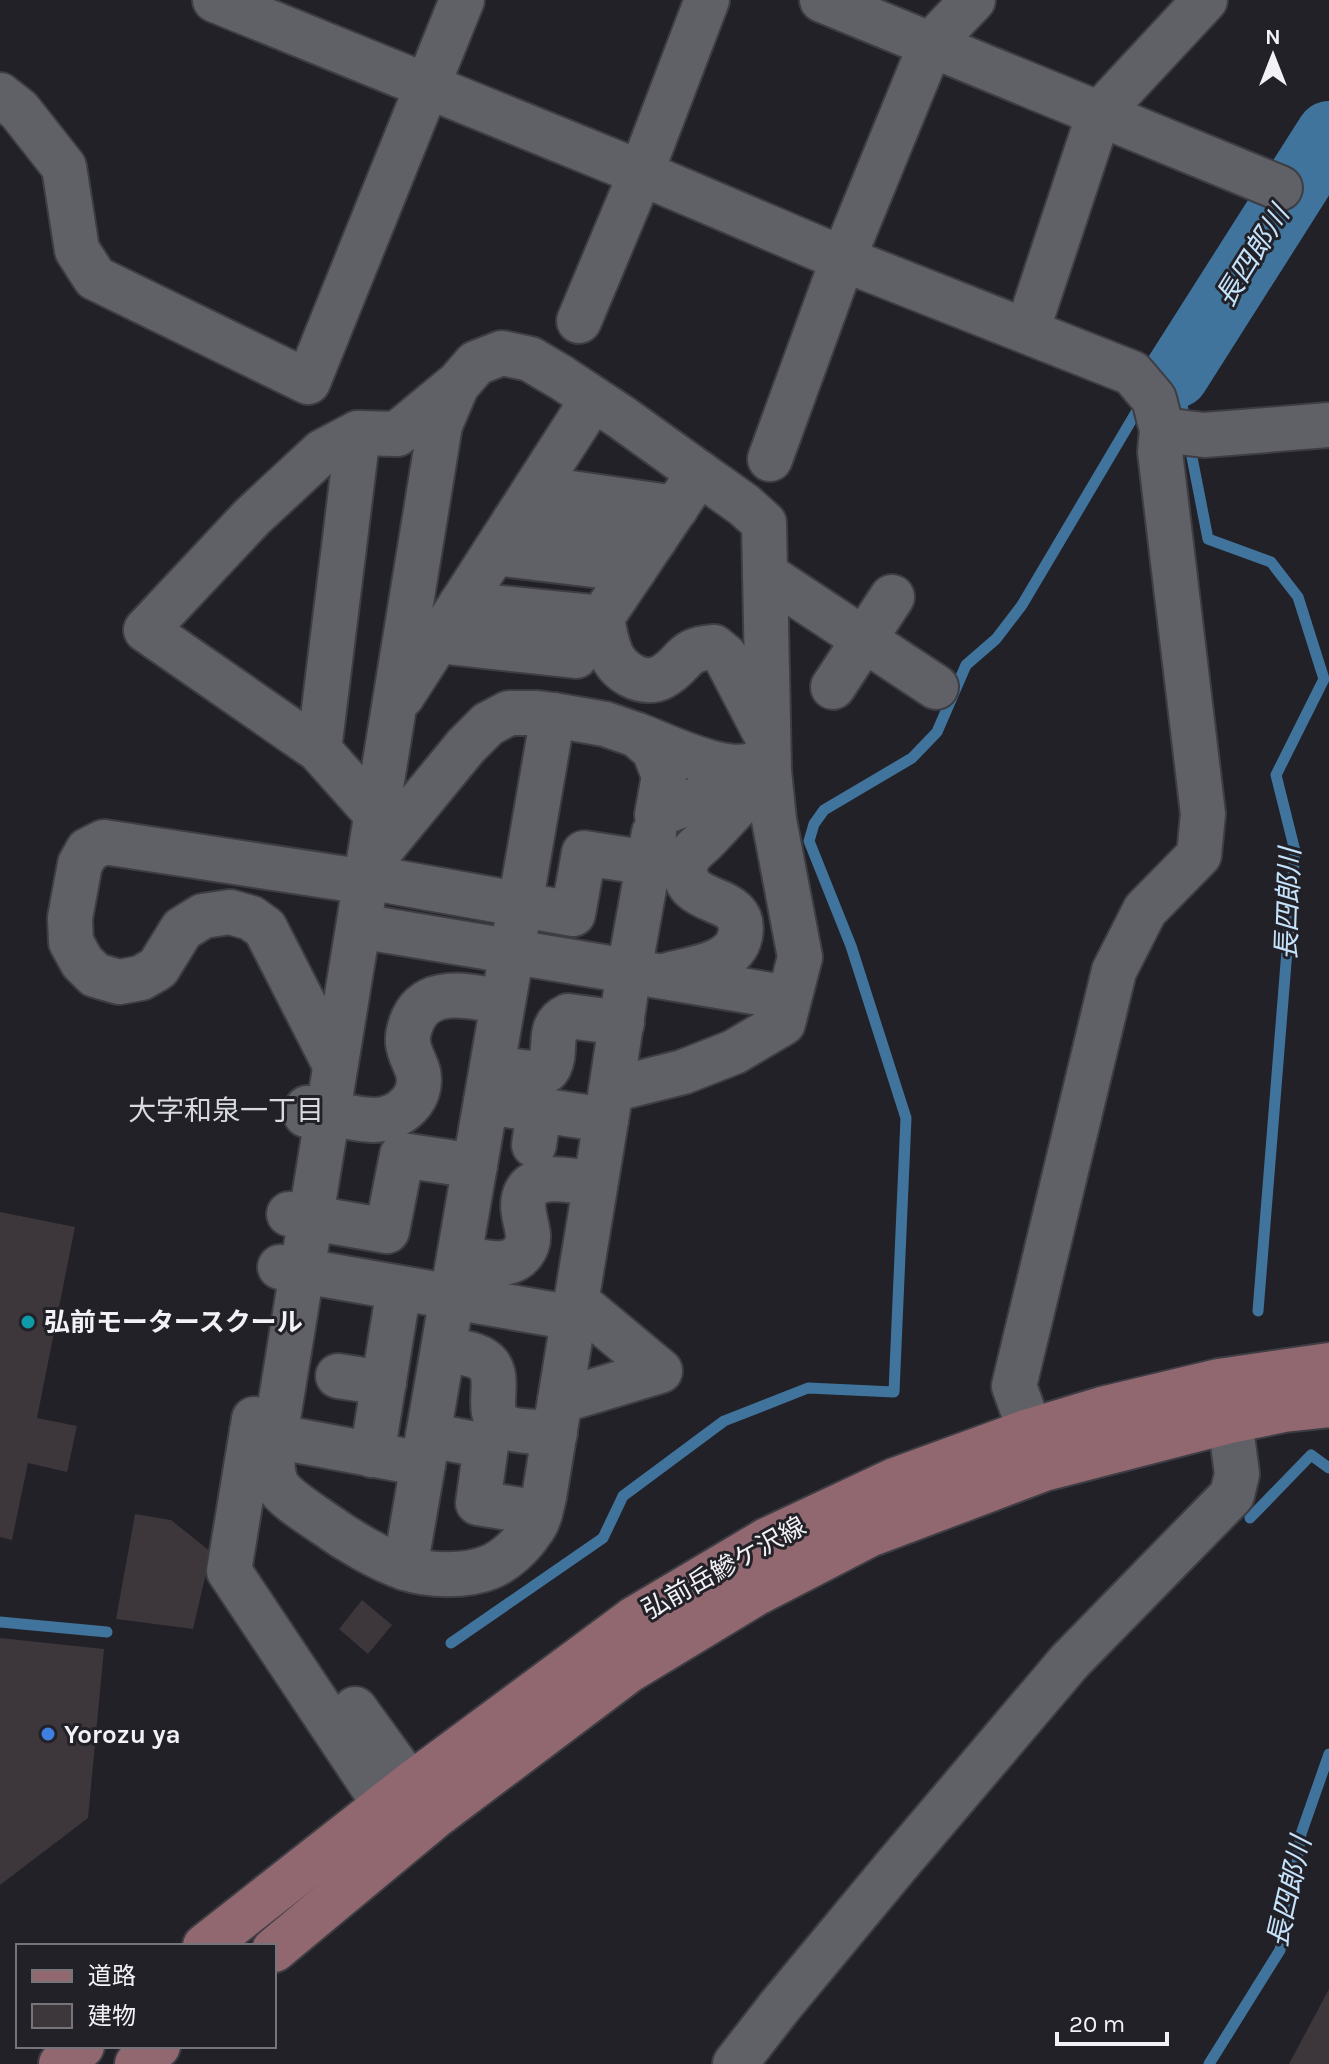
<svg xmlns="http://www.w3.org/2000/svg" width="1329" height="2064" viewBox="0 0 1329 2064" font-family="Karla,'Noto Sans JP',sans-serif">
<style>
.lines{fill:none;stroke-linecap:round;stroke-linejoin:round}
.stream{stroke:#40749d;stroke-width:11}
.river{stroke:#40749d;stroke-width:66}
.building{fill:#3d363a}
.minor-casing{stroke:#3d3d43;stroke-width:48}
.major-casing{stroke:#3d3d43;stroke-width:48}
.minor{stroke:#606067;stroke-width:44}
.major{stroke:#916770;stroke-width:44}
.culture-dot{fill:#0f9aa8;stroke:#212127;stroke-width:3}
.shop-dot{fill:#3f7fe0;stroke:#212127;stroke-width:3}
.labels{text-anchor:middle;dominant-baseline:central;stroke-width:6;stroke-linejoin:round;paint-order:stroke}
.poi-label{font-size:26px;font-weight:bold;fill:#f2f2f6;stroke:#212127;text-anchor:start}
.street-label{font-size:26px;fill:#f2f2f6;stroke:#212127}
.water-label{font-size:28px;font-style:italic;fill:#c6e3fc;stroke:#212127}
.neighbourhood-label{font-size:28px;fill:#d9d9e1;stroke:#212127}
</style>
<rect width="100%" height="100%" fill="#212127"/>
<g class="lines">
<g class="stream">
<path d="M1154 382 1162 368 1176 375 1186 425"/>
<path d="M1189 442 1208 539 1271 562 1298 597 1324 679 1276 775 1295 851 1258 1311"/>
<path d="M1250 1518 1311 1455 1329 1468"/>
<path d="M0 1622 107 1632"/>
<path d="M451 1643 603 1538 623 1496 724 1421 808 1388 894 1392 906 1118 851 946 809 841 814 824 824 810 912 758 937 732 966 665 996 639 1022 605 1141 404"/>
<path d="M1209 2064 1280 1950 1294 1884 1301 1834 1329 1754"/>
</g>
<path class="river" d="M1176 375 1329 134"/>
</g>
<g class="building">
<path d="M0 1212 75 1227 37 1418 77 1426 67 1472 28 1463 12 1540 0 1537Z"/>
<path d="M135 1514 171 1520 211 1552 193 1629 116 1619Z"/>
<path d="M362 1600 392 1625 368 1654 339 1629Z"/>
<path d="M0 1638 104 1649 88 1818 0 1885Z"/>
<path d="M1329 1989V2064H1289Z"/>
</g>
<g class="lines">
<g class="minor-casing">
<g id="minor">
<path d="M215 0 641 173 843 259 1132 373 1154 399 1162 430 1160 452 1203 814 1199 855 1145 910 1114 971 1014 1386 1043 1466"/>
<path d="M822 0 1280 188"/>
<path d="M0 95 19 110 64 167 77 250 95 278 308 382 462 0"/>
<path d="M579 321 641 173 707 0"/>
<path d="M1027 331 1099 114 1205 0"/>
<path d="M502 353 530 359 562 378 621 417 699 473 744 505 764 523 769 771 774 820 800 957 783 1023 734 1052 683 1072 611 1090 544 1497C541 1509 539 1522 531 1531 522 1545 505 1561 490 1567 466 1577 429 1576 405 1568 379 1559 347 1540 325 1524 311 1514 285 1499 277 1485 270 1470 273 1452 275 1437L440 425 457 385 476 363Z"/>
<path d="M1162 430 1204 435 1329 425"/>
<path d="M770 459 843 259 931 44 973 0"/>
<path d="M536 488 676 508"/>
<path d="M515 520 655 539"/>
<path d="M494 553 634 570"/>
<path d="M765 574 936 687"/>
<path d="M461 604 602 618C604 630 606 642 611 654 619 672 643 687 662 677 686 664 680 649 714 647L725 656 764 731"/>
<path d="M438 641 576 656 699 473"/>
<path d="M833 687 892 597"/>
<path d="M402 696 593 399"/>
<path d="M637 735C670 747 736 783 766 758"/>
<path d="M319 750 358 433"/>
<path d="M377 815 319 750 146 630 252 517 322 452 358 433 397 434 455 386"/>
<path d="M369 864 466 746 488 724 509 713H537L553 715 605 724 637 735 654 750 664 776 657 815 769 771"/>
<path d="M367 877 573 914 584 853 649 863"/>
<path d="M359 926 789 998"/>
<path d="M668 975C692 968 734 965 740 936 749 891 682 910 685 866 686 861 687 859 690 855 695 848 702 844 707 838 726 818 744 798 762 779"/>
<path d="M335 1065 265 928 251 918 230 912 203 916 182 929 158 968 141 978 119 982 95 975 82 962 71 942 70 918 80 864 88 850 104 842 366 882"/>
<path d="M492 1068 530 1073 547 1070C560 1053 544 1027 568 1016L622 1023"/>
<path d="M611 1090 629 971 654 833"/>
<path d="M486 1102 606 1120"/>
<path d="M306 1115 307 1108C328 1112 354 1120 375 1120 401 1119 424 1098 418 1072 415 1062 409 1053 408 1043 407 1034 410 1026 413 1019 429 984 474 997 503 1002"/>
<path d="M534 1145 539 1110"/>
<path d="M289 1214 387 1231 402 1155 475 1166"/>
<path d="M459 1257C474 1260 492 1266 508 1262 520 1259 529 1247 528 1235 527 1223 521 1210 524 1198 531 1169 576 1181 595 1185"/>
<path d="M280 1267 574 1318"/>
<path d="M443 1350C455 1352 469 1352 480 1358 509 1373 479 1411 504 1426 514 1432 542 1432 555 1433"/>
<path d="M338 1376 384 1383"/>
<path d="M560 1401 660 1371 576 1301"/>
<path d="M254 1419 229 1571 405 1835"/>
<path d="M252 1432 423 1464"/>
<path d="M428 1435 486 1446 478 1503 540 1513"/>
<path d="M372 1455 399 1288"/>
<path d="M405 1568 553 715"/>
<path d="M355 1709 432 1815"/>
<path d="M735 2064 780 2006 896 1866 1069 1662 1232 1495 1237 1474 1230 1421 1220 1384"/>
</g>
</g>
<g class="major-casing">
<g id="major">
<path d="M205 1946 410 1785 634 1619 767 1540 895 1480 1029 1431 1102 1409 1219 1381 1329 1365"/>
<path d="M274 1950 434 1817 628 1671 755 1594 869 1535 1044 1469 1230 1421 1284 1410 1329 1405"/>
<path d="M61 2064 82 2046"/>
<path d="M137 2064 158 2046"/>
</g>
</g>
<use href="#minor" class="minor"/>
<use href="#major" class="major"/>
</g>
<circle class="culture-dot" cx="28" cy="1322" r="8"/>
<circle class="shop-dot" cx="48" cy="1734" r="8"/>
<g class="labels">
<g class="poi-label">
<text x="44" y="1322">弘前モータースクール</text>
<text x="64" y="1734">Yorozu ya</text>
</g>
<g class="street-label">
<text transform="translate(724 1568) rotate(-29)">弘前岳鰺ケ沢線</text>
</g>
<g class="water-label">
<text transform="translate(1252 256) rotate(-58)">長四郎川</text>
<text transform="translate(1288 904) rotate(-88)">長四郎川</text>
<text transform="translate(1289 1892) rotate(-77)">長四郎川</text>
</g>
<g class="neighbourhood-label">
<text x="226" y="1110">大字和泉一丁目</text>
</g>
</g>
<rect x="16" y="1944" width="260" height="104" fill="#212127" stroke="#75757a" stroke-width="2"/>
<rect x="32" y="1970" width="40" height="12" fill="#916770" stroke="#75757a" stroke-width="2"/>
<text x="88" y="1984" font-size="24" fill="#f2f2f6">道路</text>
<rect x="32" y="2004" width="40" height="24" fill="#3d363a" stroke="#75757a" stroke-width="2"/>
<text x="88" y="2024" font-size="24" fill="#f2f2f6">建物</text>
<g transform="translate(1273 56)" stroke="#212127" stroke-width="6" paint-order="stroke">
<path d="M0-6L14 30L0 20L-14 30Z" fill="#f2f2f6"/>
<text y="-12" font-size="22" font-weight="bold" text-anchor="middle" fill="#f2f2f6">N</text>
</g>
<path d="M1057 2032v12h110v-12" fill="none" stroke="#f2f2f6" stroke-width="4"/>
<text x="1069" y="2032" font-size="24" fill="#f2f2f6" stroke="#212127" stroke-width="6" paint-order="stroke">20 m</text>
</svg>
